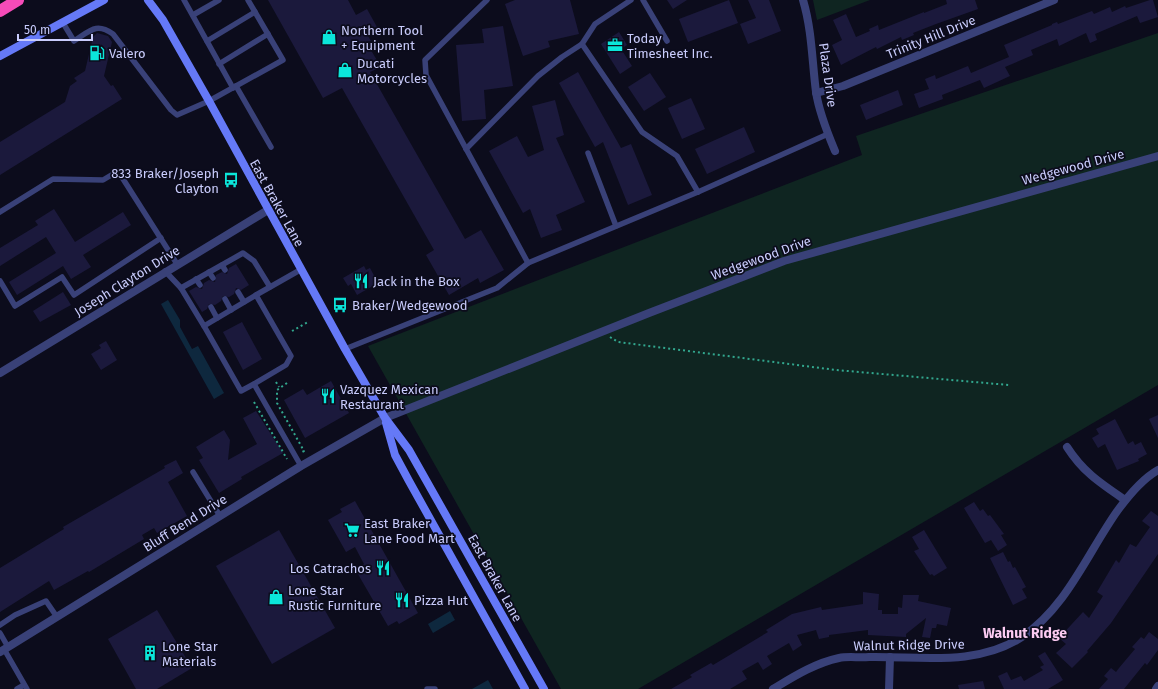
<svg xmlns="http://www.w3.org/2000/svg" width="1158" height="689" viewBox="0 0 1158 689" font-family="'Fira Sans',sans-serif">
<style>
.green{fill:#0f2521}
.water{fill:#0e283e}
.building{fill:#1b193c}
.lines{fill:none;stroke-linecap:round;stroke-linejoin:round}
.path{stroke:#32a78e;stroke-width:2;stroke-dasharray:2 3;stroke-linecap:butt}
.service{stroke:#394178;stroke-width:5.5}
.minor{stroke:#394178;stroke-width:8}
.secondary{stroke:#6579f7;stroke-width:8}
.motorway{stroke:#f64bb8;stroke-width:12}
.labels{text-anchor:middle;dominant-baseline:central;stroke-width:3.5;stroke-linejoin:round;paint-order:stroke}
.poi-label{font-size:13px;fill:#c9ccfc;stroke:#0c0c1c;text-anchor:start}
.street-label{font-size:13px;fill:#c9ccfc;stroke:#0c0c1c}
.neighbourhood-label{font-size:14px;font-weight:bold;fill:#fccbf2;stroke:#0c0c1c}
</style>
<rect width="100%" height="100%" fill="#0c0c1c"/>
<g class="green">
<path d="M813 0H870L817 20Z"/>
<path d="M1158 33V385L638 689H561L368 346 862 155 856 136Z"/>
</g>
<g class="water">
<path d="M168 300 180 320V327L192 349 198 346 224 393 214 399 161 304Z"/>
<path d="M450 611 455 620 433 633 428 624Z"/>
<path d="M488 680 493 689H472Z"/>
</g>
<g class="building">
<path d="M268 0H348L356 15 367 9 377 27 366 33 371 41 366 42 381 67 370 72 465 239 481 230 504 270 480 283 478 278 449 295 426 255 434 250 342 88 323 98Z"/>
<path d="M515 0H570L579 34 548 41 550 47 523 56 505 4Z"/>
<path d="M667 0H687L673 9Z"/>
<path d="M729 0 738 23 688 42 679 19Z"/>
<path d="M748 0H769L781 31 748 44 740 24 756 18Z"/>
<path d="M946 0H975L978 9 936 24 913 33 914 35 902 40 901 37 877 49 876 47 841 65 832 45 842 40 833 20 846 14 856 37 870 31 869 29 878 25 879 30 924 12V13L947 4Z"/>
<path d="M1150 0H1153L1158 17 1140 23 1137 16 1095 34 1097 40 1090 43 1086 33 1059 46 1057 39 1031 50 1033 55 1005 67 1010 76 984 88 980 80 942 95 943 99 919 108 914 94 929 89 925 79 935 75 936 79 968 66 971 73 1009 57 1004 45 1052 25V24L1057 22 1058 24 1092 11 1094 14 1110 7 1112 12 1125 6 1126 8Z"/>
<path d="M503 26 513 86 484 90 486 119 462 121 456 45 484 43 482 29Z"/>
<path d="M619 32 627 45 621 49 632 66 620 74 601 44Z"/>
<path d="M97 33 108 36 112 42 104 76 111 86 113 85 122 99 0 175V142L65 102 70 86 77 81 74 78 85 71 93 37Z"/>
<path d="M578 72 621 148 631 144 652 195 628 205 603 142 595 147 559 83Z"/>
<path d="M650 73 666 97 644 111 628 87Z"/>
<path d="M898 90 903 105 866 120 860 105Z"/>
<path d="M691 98 705 129 682 139 668 108Z"/>
<path d="M555 100 564 135 556 138 585 202 556 215 562 230 541 238 530 209 523 213 489 151 517 136 528 157 544 150 532 106Z"/>
<path d="M744 127 755 152 707 174 695 149Z"/>
<path d="M54 209 75 242 123 212 131 225 83 255 91 267 71 279 63 266 17 295 9 282 56 253 46 237 0 266V248L38 225 35 221Z"/>
<path d="M236 264 249 285 241 290 236 288 234 294 229 297 223 296 221 301 215 305 209 304 207 309 202 312 189 291 196 287 202 289 204 283 209 280 215 282 216 275 222 272 227 274 229 268Z"/>
<path d="M364 266 366 270 370 268 378 283 357 295 351 284 348 286 343 278Z"/>
<path d="M63 292 71 305 40 322 33 311Z"/>
<path d="M242 322 262 359 243 370 223 332Z"/>
<path d="M106 341 117 360 101 370 91 354 101 348 99 345Z"/>
<path d="M331 381 349 413 305 438 284 400 303 389 307 395Z"/>
<path d="M256 411 283 453 241 477 242 479 219 493 199 460 203 458 196 447 224 430 230 440 228 460 257 444 243 418Z"/>
<path d="M1158 415V438L1149 419Z"/>
<path d="M1115 419 1128 444 1133 441 1135 445 1141 442 1147 454 1138 459 1139 461 1117 470 1105 444 1098 448 1092 438 1099 434 1096 429Z"/>
<path d="M176 460 183 473 168 482 187 516 157 533 154 528 142 535 144 539 89 572 88 571 54 590 49 581 0 612V568L64 529 63 527 165 468 164 466Z"/>
<path d="M355 501 418 613 399 624 397 621 388 626 355 569 364 564 355 547 346 552 328 520 342 512 340 509Z"/>
<path d="M974 502 980 511 983 509 988 516 990 515 1004 534 1001 535 1007 545 998 551 991 540 985 543 964 508Z"/>
<path d="M1151 511 1158 516V554L1111 623 1087 651 1088 652 1072 668 1056 653 1066 644 1059 638 1083 612 1089 618 1103 596 1097 592 1116 560 1119 563 1130 544 1136 547 1150 527 1142 521Z"/>
<path d="M279 530 335 628 272 664 216 566Z"/>
<path d="M924 530 947 568 934 576 932 574 930 575 914 551 919 549 912 537Z"/>
<path d="M1003 552 1008 562 1010 561 1013 568 1015 567 1026 587 1022 589 1027 598 1013 605 990 558Z"/>
<path d="M863 592 879 594 878 610H882V614H898V607L902 608 903 595H919L918 601 951 608 947 626 937 624 936 628H932L930 638 922 637 926 618 906 634V637L868 635V630L829 635V637L819 639 816 630 797 635 802 645 793 651 789 643 767 656 772 664 763 670 758 662 742 671 747 679 730 689H671L692 677 690 675 711 663 713 665 768 632 766 630 792 614 821 607 822 610 863 604Z"/>
<path d="M157 610 192 668 157 689H136L108 639Z"/>
<path d="M1149 632 1158 639V650L1147 665 1145 663 1124 689H1099L1108 679 1104 676 1111 668 1116 672 1119 668 1135 649 1132 647 1141 637 1144 639Z"/>
<path d="M1045 652 1063 680 1048 689H1004L998 676 1007 672 1011 680 1021 676 1024 681 1043 670 1040 667 1044 665 1038 656Z"/>
<path d="M983 681 985 689H959L958 685Z"/>
</g>
<g class="lines">
<g class="path">
<path d="M292 331 308 322"/>
<path d="M610 337 618 342 836 370 1009 385"/>
<path d="M276 382 279 387"/>
<path d="M287 383 277 390V403L304 451 300 453"/>
<path d="M254 402 287 459"/>
</g>
<g class="service">
<path d="M184 0 233 88"/>
<path d="M487 0 425 60 426 75 528 263"/>
<path d="M643 0 667 41"/>
<path d="M193 15 219 0"/>
<path d="M63 23 74 41C90 31 96 22 113 34L171 110 177 115 209 101 283 60 248 0"/>
<path d="M207 41 255 12"/>
<path d="M582 44 642 132 677 156 698 192"/>
<path d="M219 64 268 34"/>
<path d="M236 86 271 147"/>
<path d="M466 149 538 76 562 57 582 44 595 24 631 0"/>
<path d="M588 153 616 226"/>
<path d="M0 212 53 179 103 180 118 171 177 264"/>
<path d="M222 265 225 270"/>
<path d="M300 270 256 295 291 356 286 365 254 384 301 466"/>
<path d="M165 271 181 288"/>
<path d="M209 272 213 278"/>
<path d="M196 279 200 285"/>
<path d="M0 281 15 306 62 277 74 295 161 238"/>
<path d="M238 292 244 302"/>
<path d="M256 295 204 326 181 288 243 253 254 261 270 287"/>
<path d="M225 299 231 310"/>
<path d="M211 307 217 318"/>
<path d="M204 326 241 391 254 384"/>
<path d="M345 349 497 288 528 263 698 192 828 134"/>
<path d="M193 472 220 516"/>
<path d="M0 625 15 615 46 601 57 617"/>
<path d="M0 633 8 647"/>
<path d="M4 649 27 689"/>
<path d="M17 689 24 685"/>
<path d="M427 689H435"/>
</g>
<g class="minor">
<path d="M803 0C812 30 812 61 816 92 819 112 827 132 835 151"/>
<path d="M816 93 843 86 1054 0"/>
<path d="M0 373 268 210"/>
<path d="M1067 447C1083 472 1100 483 1125 500"/>
<path d="M0 652 301 466 385 418 649 313 784 261 1158 156"/>
<path d="M773 689C793 677 815 663 839 658 848 656 859 658 869 657 920 656 976 667 1022 637 1067 607 1088 552 1118 510 1129 495 1142 479 1158 470"/>
<path d="M889 689 890 657"/>
<path d="M1156 689 1158 686"/>
</g>
<g class="secondary">
<path d="M148 0 163 20 209 101 345 349 385 418 409 450 544 689"/>
<path d="M0 56 104 0"/>
<path d="M386 423 395 455 409 481 525 689"/>
</g>
<path class="motorway" d="M0 11 18 0"/>
</g>
<defs>
<g id="shop-bare" transform="scale(1.2)"><path d="M-5-2.5h2.3a2.7 3.5 0 0 1 5.4 0H5L5.5 6h-11ZM-1.5-2.5h3a1.5 2.3 0 0 0-3 0Z" fill="#0be6da" stroke="#0c0c1c" stroke-width="2.5" paint-order="stroke"/></g>
<g id="office-bare" transform="scale(1.2)"><path d="M-6-3h4V-5.5h4V-3h4V5H-6ZM-1-4.5V-3h2v-1.5ZM-6 0V1H6V0Z" fill="#0be6da" stroke="#0c0c1c" stroke-width="2.5" paint-order="stroke"/></g>
<g id="fuel-bare" transform="scale(1.2)"><path d="M-5.5-6h7V0h2V4h1.3V-2.5L3-4.5l.8-.8L6-3V5H2.5V1h-1V6h-7ZM-4.2-4.7v3.2H.2V-4.7Z" fill="#0be6da" stroke="#0c0c1c" stroke-width="2.5" paint-order="stroke"/></g>
<g id="bus-bare" transform="scale(1.2)"><path d="M-5-6H5V4H4V6H2V4H-2V6H-4V4H-5ZM-3.5-4V0h7V-4ZM-3.5 1.2v1.5H-2V1.2ZM2 1.2v1.5H3.5V1.2Z" fill="#0be6da" stroke="#0c0c1c" stroke-width="2.5" paint-order="stroke"/></g>
<g id="restaurant-bare" transform="scale(1.2)"><path d="M-5-6h1v4h1v-4h1v4h1v-4h1v5L-1.5 .5V6h-2V.5L-5-1ZM5-6V6H3V1.5H1.5Q1.5-4 5-6Z" fill="#0be6da" stroke="#0c0c1c" stroke-width="2.5" paint-order="stroke"/></g>
<g id="supermarket-bare" transform="scale(1.2)"><path d="M-6-5.5h2.5l.6 2H6L4.5 2H-2.5L-4.4-4H-6ZM-1.5 3.2a1.3 1.3 0 1 0 .1 0ZM3 3.2a1.3 1.3 0 1 0 .1 0Z" fill="#0be6da" stroke="#0c0c1c" stroke-width="2.5" paint-order="stroke"/></g>
<g id="building-bare" transform="scale(1.2)"><path d="M-4-6H4V6H1V3H-1V6H-4ZM-2.5-4.3h1.7v1.8h-1.7ZM.8-4.3h1.7v1.8H.8ZM-2.5-1h1.7V.8h-1.7ZM.8-1h1.7V.8H.8Z" fill="#0be6da" stroke="#0c0c1c" stroke-width="2.5" paint-order="stroke"/></g>
</defs>
<g fill-rule="evenodd">
<use href="#shop-bare" x="329" y="37"/>
<use href="#office-bare" x="615" y="45"/>
<use href="#fuel-bare" x="97" y="53"/>
<use href="#shop-bare" x="345" y="70"/>
<use href="#bus-bare" x="231" y="180"/>
<use href="#restaurant-bare" x="361" y="281"/>
<use href="#bus-bare" x="340" y="305"/>
<use href="#restaurant-bare" x="328" y="396"/>
<use href="#supermarket-bare" x="352" y="530"/>
<use href="#restaurant-bare" x="383" y="568"/>
<use href="#shop-bare" x="276" y="597"/>
<use href="#restaurant-bare" x="402" y="600"/>
<use href="#building-bare" x="150" y="653"/>
</g>
<g class="labels">
<g class="poi-label">
<text x="341" y="30">Northern Tool<tspan x="341" dy="15">+ Equipment</tspan></text>
<text x="627" y="38">Today<tspan x="627" dy="15">Timesheet Inc.</tspan></text>
<text x="109" y="53">Valero</text>
<text x="357" y="63">Ducati<tspan x="357" dy="15">Motorcycles</tspan></text>
<text x="219" y="173" text-anchor="end">833 Braker/Joseph<tspan x="219" dy="15">Clayton</tspan></text>
<text x="373" y="281">Jack in the Box</text>
<text x="352" y="305">Braker/Wedgewood</text>
<text x="340" y="389">Vazquez Mexican<tspan x="340" dy="15">Restaurant</tspan></text>
<text x="364" y="523">East Braker<tspan x="364" dy="15">Lane Food Mart</tspan></text>
<text x="371" y="568" text-anchor="end">Los Catrachos</text>
<text x="288" y="590">Lone Star<tspan x="288" dy="15">Rustic Furniture</tspan></text>
<text x="414" y="600">Pizza Hut</text>
<text x="162" y="646">Lone Star<tspan x="162" dy="15">Materials</tspan></text>
</g>
<g class="street-label">
<text transform="translate(931 37) rotate(-22)">Trinity Hill Drive</text>
<text transform="translate(828 75) rotate(82)">Plaza Drive</text>
<text transform="translate(1073 167) rotate(-15)">Wedgewood Drive</text>
<text transform="translate(277 203) rotate(61)">East Braker Lane</text>
<text transform="translate(761 258) rotate(-20)">Wedgewood Drive</text>
<text transform="translate(127 281) rotate(-32)">Joseph Clayton Drive</text>
<text transform="translate(185 523) rotate(-32)">Bluff Bend Drive</text>
<text transform="translate(495 578) rotate(61)">East Braker Lane</text>
<text transform="translate(909 645) rotate(-1)">Walnut Ridge Drive</text>
</g>
<g class="neighbourhood-label">
<text x="1025" y="633">Walnut Ridge</text>
</g>
</g>
<path d="M18 34v6h74v-6" fill="none" stroke="#c9ccfc" stroke-width="2"/>
<text x="24" y="34" font-size="12" fill="#c9ccfc" stroke="#0c0c1c" stroke-width="3" paint-order="stroke">50 m</text>
</svg>
